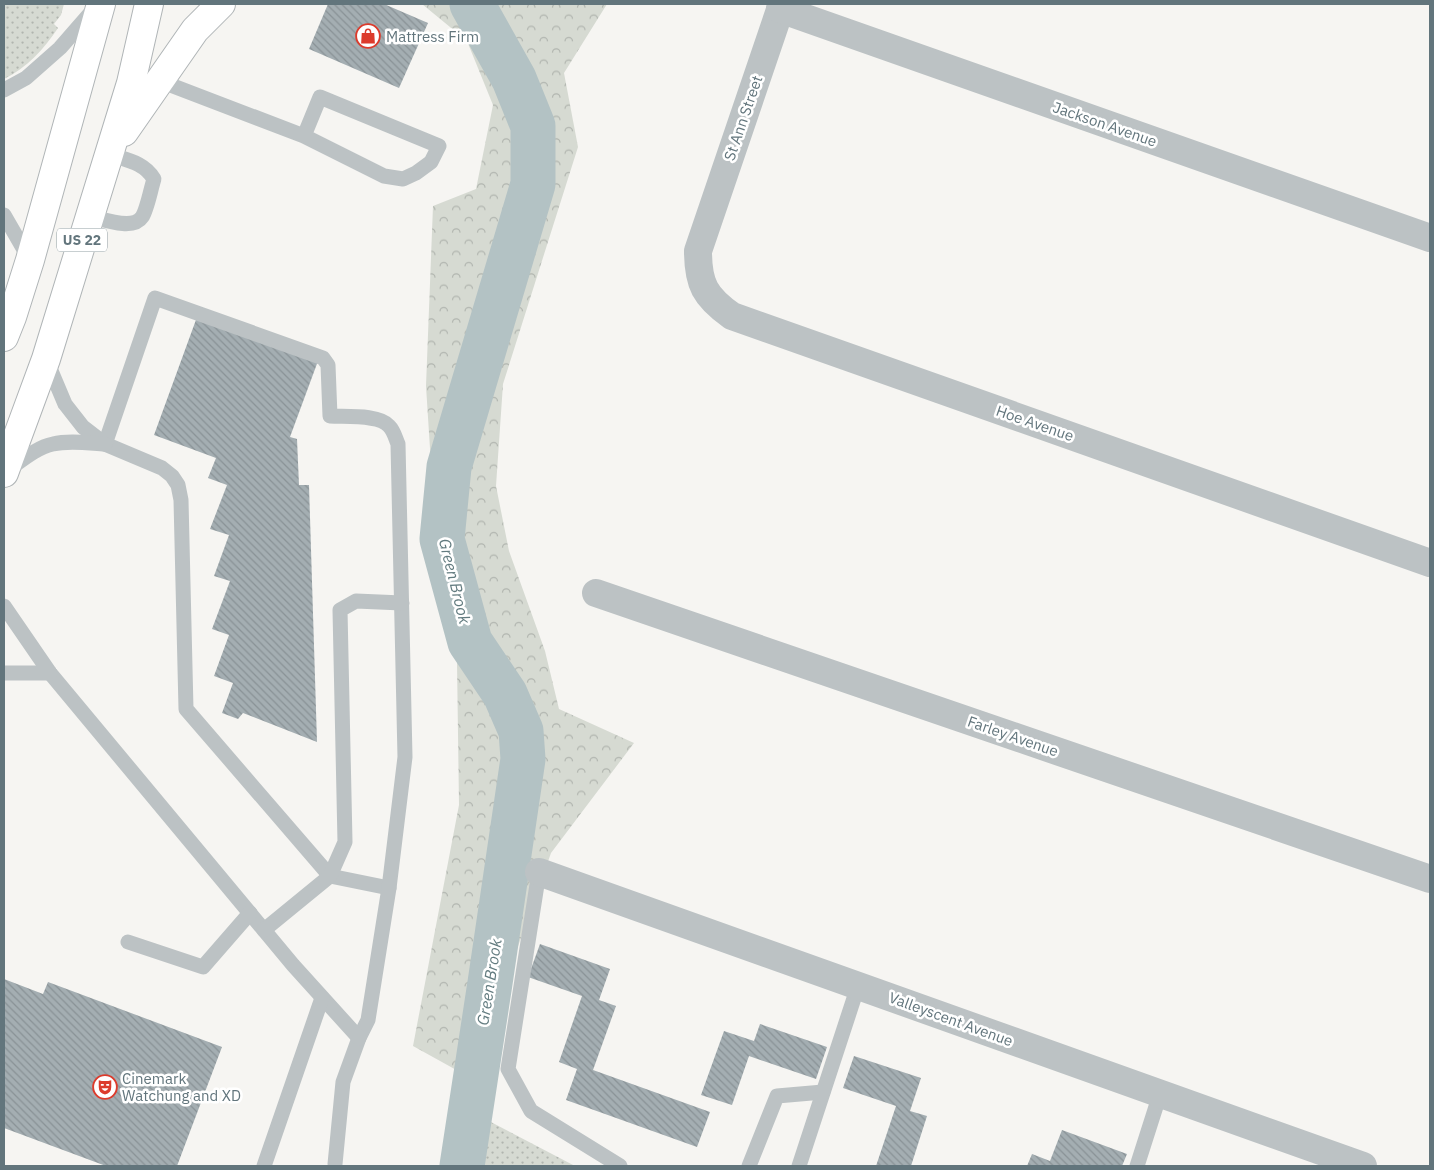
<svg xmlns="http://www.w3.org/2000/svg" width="1434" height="1170" viewBox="0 0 1434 1170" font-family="'IBM Plex Sans',sans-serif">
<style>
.grass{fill:url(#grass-dots)}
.forest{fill:url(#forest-crowns)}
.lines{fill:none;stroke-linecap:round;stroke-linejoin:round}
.river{stroke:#b3c2c4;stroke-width:45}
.building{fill:url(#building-back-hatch)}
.trunk-casing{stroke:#b0b5b7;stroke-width:30}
.service{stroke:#bcc2c4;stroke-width:15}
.minor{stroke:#bcc2c4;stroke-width:28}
.trunk{stroke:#fff;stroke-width:28}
.labels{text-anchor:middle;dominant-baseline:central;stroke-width:5;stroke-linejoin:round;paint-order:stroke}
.shield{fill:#fff;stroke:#919ea3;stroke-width:1}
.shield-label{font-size:14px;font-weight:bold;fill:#62757c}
.poi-label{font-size:15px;fill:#62757c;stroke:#fff;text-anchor:start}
.street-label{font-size:15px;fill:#62757c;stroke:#fff}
.water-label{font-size:16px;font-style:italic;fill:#627b7f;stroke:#fff}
</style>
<defs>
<pattern id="grass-dots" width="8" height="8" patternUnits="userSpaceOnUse" patternTransform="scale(1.25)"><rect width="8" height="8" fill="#d6dad2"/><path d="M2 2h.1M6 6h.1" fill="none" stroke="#b1b5af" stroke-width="1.8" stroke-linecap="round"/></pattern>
<pattern id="forest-crowns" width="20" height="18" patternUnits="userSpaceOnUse" patternTransform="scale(1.25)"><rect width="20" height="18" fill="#d6dad2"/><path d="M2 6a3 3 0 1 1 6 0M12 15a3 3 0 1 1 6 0" fill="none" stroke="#b1b5af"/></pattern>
<pattern id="building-back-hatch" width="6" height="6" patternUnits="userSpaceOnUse" patternTransform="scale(1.25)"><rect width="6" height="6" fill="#a4aeb2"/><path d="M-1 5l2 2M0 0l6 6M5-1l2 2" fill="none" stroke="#899296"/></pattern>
</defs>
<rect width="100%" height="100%" fill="#f6f5f2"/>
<g class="grass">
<path d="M4 4H64L61 15 54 24 58 28C44 49 27 68 4 79Z"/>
<path d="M487 1120 575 1166H480Z"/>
</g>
<path class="forest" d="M422 4H607L564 73 578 147 503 384 496 486 509 551 545 651 559 709 634 743 551 853 511 966 487 1087 413 1046 459 805 457 662 436 585 432 480 426 386 433 206 476 189 493 105 467 41Z"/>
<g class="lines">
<path class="river" d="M462 1166 490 983 523 759 521 731 505 694 470 642 442 539 449 467 533 184V126L514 79 472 4"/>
</g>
<g class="building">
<path d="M328 4H384L428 23 399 88 309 49Z"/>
<path d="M197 317 318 361 290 437 297 439 299 485H309L317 742 243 713 238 719 222 713 233 683 214 676 229 635 212 629 230 581 214 576 229 535 210 529 227 485 208 478 216 458 154 435Z"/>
<path d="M540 944 610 969 599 1000 616 1006 593 1070 710 1112 697 1147 566 1100 577 1069 559 1062 582 996 528 977Z"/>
<path d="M4 979 43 994 48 982 222 1047 177 1166H106L4 1128Z"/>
<path d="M760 1024 827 1047 816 1079 749 1056 732 1105 701 1095 724 1031 754 1041Z"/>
<path d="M854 1056 921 1078 910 1111 927 1116 911 1166H876L896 1106 843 1088Z"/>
<path d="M1062 1130 1127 1154 1122 1166H1027L1032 1154 1050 1161Z"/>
</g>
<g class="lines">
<g class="trunk-casing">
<g id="trunk">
<path d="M124 132 195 30 221 4"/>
<path d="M4 337 12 317 30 260 101 4"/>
<path d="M4 473 46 359 131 83 149 4"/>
</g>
</g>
<g class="service">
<path d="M160 81 304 136 384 176 403 179 416 173 431 162 439 146 320 97 304 136"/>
<path d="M4 90 26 78 60 48 94 9"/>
<path d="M4 215 30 260"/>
<path d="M90 216C103 219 133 231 142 217 147 210 151 188 154 179 144 162 126 160 109 154"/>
<path d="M46 359 65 404 83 427 105 444 162 468 172 476 178 485 181 500 186 709 330 876 389 888"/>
<path d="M105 444 155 298 323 358 328 365 330 416C345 417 379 414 389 426 394 431 395 437 398 444L405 757 389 888 368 1020 359 1038 343 1082 335 1164"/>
<path d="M8 470C21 461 37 447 53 444 69 440 88 443 105 444"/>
<path d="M4 606 50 673 293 965 359 1038"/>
<path d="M4 673H50"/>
<path d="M539 872 508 1069 531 1111 620 1166"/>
<path d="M264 930 330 876 345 842 340 610 356 601 402 603"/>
<path d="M128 942 203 967 250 913"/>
<path d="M264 1166 322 998"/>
<path d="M749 1166 777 1096 823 1092"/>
<path d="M799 1166 858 986"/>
<path d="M1137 1166 1160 1094"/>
</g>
<g class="minor">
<path d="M782 4 698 251C698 284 705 297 732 316L1430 563"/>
<path d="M780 9 1430 238"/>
<path d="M596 593 1430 879"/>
<path d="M539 872 1363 1166"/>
</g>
<use href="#trunk" class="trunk"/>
</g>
<defs>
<g id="shop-ring" transform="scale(1.25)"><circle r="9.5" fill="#fff" stroke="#dc3b2c" stroke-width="1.5"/><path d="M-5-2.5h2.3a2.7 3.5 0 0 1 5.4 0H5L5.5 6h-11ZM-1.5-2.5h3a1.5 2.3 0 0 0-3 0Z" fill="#dc3b2c"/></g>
<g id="theatre-ring" transform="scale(1.25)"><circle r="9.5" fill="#fff" stroke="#dc3b2c" stroke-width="1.5"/><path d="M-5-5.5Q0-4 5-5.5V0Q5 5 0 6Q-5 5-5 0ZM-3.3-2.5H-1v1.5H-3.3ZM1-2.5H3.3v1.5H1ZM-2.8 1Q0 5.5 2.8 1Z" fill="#dc3b2c"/></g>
</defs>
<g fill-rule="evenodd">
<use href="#shop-ring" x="368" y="36"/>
<use href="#theatre-ring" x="105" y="1087"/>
</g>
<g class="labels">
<rect class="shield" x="57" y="228.5" width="50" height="23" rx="4"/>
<g class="shield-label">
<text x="82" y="240">US 22</text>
</g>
<g class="poi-label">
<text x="386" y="36">Mattress Firm</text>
<text x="122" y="1078">Cinemark<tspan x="122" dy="17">Watchung and XD</tspan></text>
</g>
<g class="street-label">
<text transform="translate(743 118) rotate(-71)">St Ann Street</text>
<text transform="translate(1105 124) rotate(19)">Jackson Avenue</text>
<text transform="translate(1035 423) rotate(19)">Hoe Avenue</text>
<text transform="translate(1013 736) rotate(19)">Farley Avenue</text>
<text transform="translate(951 1019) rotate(20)">Valleyscent Avenue</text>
</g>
<g class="water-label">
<text transform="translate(455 581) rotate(76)">Green Brook</text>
<text transform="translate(489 982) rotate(-81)">Green Brook</text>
</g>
</g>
<rect width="1434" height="1170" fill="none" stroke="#62757c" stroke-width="10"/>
</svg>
